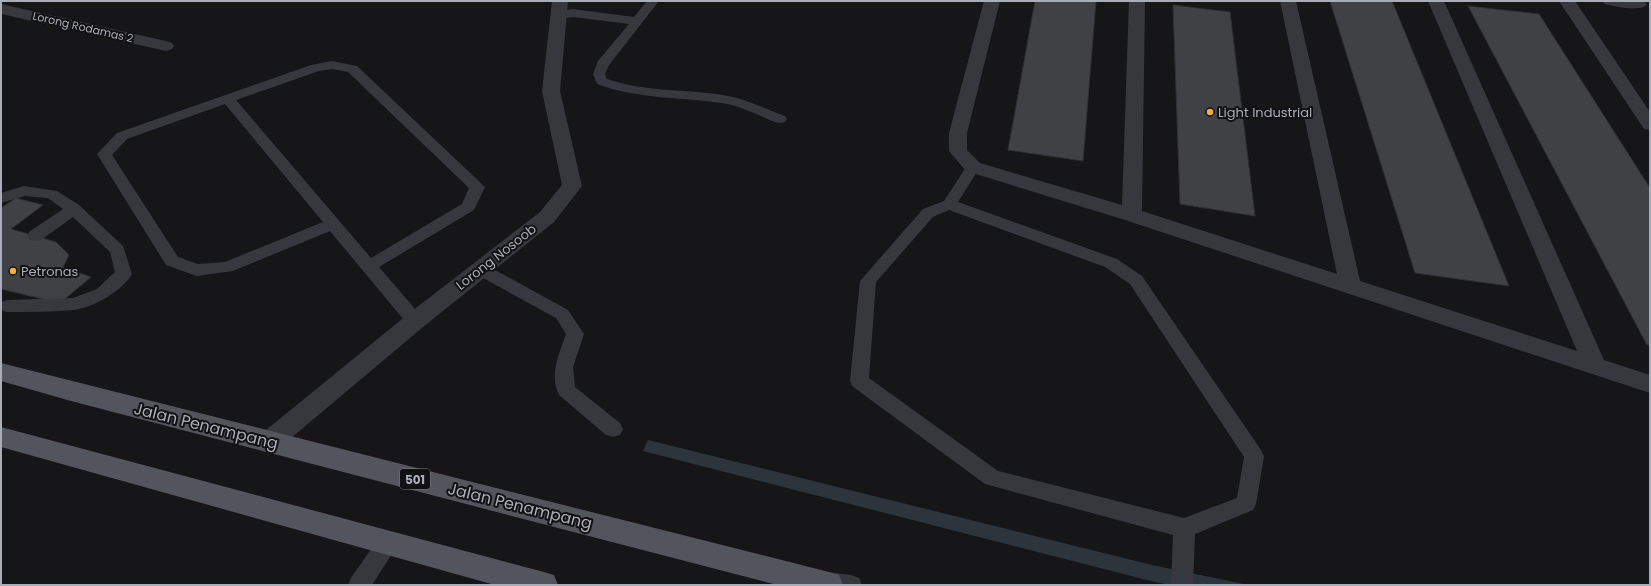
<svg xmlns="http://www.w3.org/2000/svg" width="1651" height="586" viewBox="0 0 1651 586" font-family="Poppins,sans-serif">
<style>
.water{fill:#2c353c}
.building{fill:#404145;stroke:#303034}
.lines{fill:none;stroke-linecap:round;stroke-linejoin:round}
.lane{fill:#37383d;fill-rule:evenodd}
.street{fill:#37383d;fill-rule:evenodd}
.primary{fill:#53555c;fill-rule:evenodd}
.poi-dot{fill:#f2b134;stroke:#111113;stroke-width:1.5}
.labels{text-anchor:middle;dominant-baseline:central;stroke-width:4;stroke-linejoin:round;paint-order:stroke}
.far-street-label{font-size:11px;fill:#a8adb8;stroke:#111113}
.shield{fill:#111113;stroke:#7b7e86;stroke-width:1}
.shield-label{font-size:12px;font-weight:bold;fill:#a8adb8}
.poi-label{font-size:13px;fill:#a8adb8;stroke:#111113;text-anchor:start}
.street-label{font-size:13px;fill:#a8adb8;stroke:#111113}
.near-street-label{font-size:16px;fill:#a8adb8;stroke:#111113}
</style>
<rect width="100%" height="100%" fill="#161618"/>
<path class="water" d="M648 440 1152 565 1249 585H1170L1151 581 643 451Z"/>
<g class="building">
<path d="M1035 1H1096L1083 161 1008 150Z"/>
<path d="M1330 1H1392L1509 286 1415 273Z"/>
<path d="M1173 5 1230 12 1255 216 1180 204Z"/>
<path d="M1468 6 1539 14 1650 188V345H1647Z"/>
<path d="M16 198 43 205 11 229 56 242 69 255 63 267 91 277 60 303 1 289V208Z"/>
</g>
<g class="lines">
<g class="lane">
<path d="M647 1H659L609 65 605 74 607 79C645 92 685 89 723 95 744 98 765 109 785 116L787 119 785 122 780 123 775 122C758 115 739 105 721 103 679 97 637 99 597 84L593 74 598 61 629 24 573 17 557 19 553 18 551 15 553 12 573 9 634 17Z"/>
<path d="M332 61 357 66 485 187 474 210 379 267 421 316 424 321 421 326 415 327 409 326 330 231 233 271 197 276 191 274 166 265 97 154 117 133 311 65ZM332 69 348 72 469 188 462 204 371 258 236 100 319 71ZM225 104 323 222 225 262 198 264 178 257 112 155 127 139Z"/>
<path d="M973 163 978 164 980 167 958 202 1117 259 1142 276 1261 450 1264 456 1256 504 1253 510 1195 534 1193 585H1171L1173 535 985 484 852 386 850 381 860 281 923 209 944 201 968 164ZM949 210 1105 267 1130 284 1244 457 1237 498 1184 518 998 471 869 378 876 282 933 217Z"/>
<path d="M24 186 57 191 79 205 123 246 132 274C122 291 93 308 73 310 51 312 29 312 7 312L1 310V302L7 300 73 298 97 289 115 272 110 252 73 217 41 240 35 241 29 240 27 236 29 232 63 209 48 198 25 196 1 203V193Z"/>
<path d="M480 263 486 265 568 310 584 334 573 367 575 387 620 423 623 429 620 435 613 437 606 435 559 395C549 375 559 354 566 334L556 318 474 273 472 269 474 265Z"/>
<path d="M388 533 396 536 399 543 372 585H348L351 578 380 536Z"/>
<path d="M820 571 851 575 859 578 862 585H811L809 581 812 574Z"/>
</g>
<g class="street">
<path d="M552 1H568L560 91 582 186 554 222 423 327 278 449 269 453 260 449 256 442 260 435 407 315 540 212 562 185 542 91Z"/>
<path d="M984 1H1000L967 133V150L980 163 1122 205 1129 1H1145L1142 211 1337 274 1280 1H1296L1360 281 1577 351 1428 1H1444L1604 360 1650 375V393L1125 220 966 171 949 151V133Z"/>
<path d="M1559 1H1575L1650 112V130L1644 129Z"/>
<path d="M1602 1H1644L1647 4 1644 7C1633 10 1616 7 1605 4Z"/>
<path d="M1 4 166 41 172 43 174 46 172 49 166 51 1 14Z"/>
</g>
<g class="primary">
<path d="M1 363 829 572 839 575 843 585H777L71 401 1 381Z"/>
<path d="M1 427 544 572 554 575 558 585H495L1 447Z"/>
</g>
</g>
<g class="poi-dot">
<circle cx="1210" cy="112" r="4"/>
<circle cx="13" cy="271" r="4"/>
</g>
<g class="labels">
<g class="far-street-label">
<text transform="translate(83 27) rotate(13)">Lorong Rodamas 2</text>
</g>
<rect class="shield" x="400" y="469" width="30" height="20" rx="3"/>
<g class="shield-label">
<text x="415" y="479">501</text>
</g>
<g class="poi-label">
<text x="1218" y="112">Light Industrial</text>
<text x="21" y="271">Petronas</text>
</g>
<g class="street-label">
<text transform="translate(496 257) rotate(-38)">Lorong Nosoob</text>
</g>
<g class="near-street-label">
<text transform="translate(206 426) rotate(14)">Jalan Penampang</text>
<text transform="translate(520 506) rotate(14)">Jalan Penampang</text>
</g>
</g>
<rect width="1651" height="586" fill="none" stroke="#a8adb8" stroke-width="4"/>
</svg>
